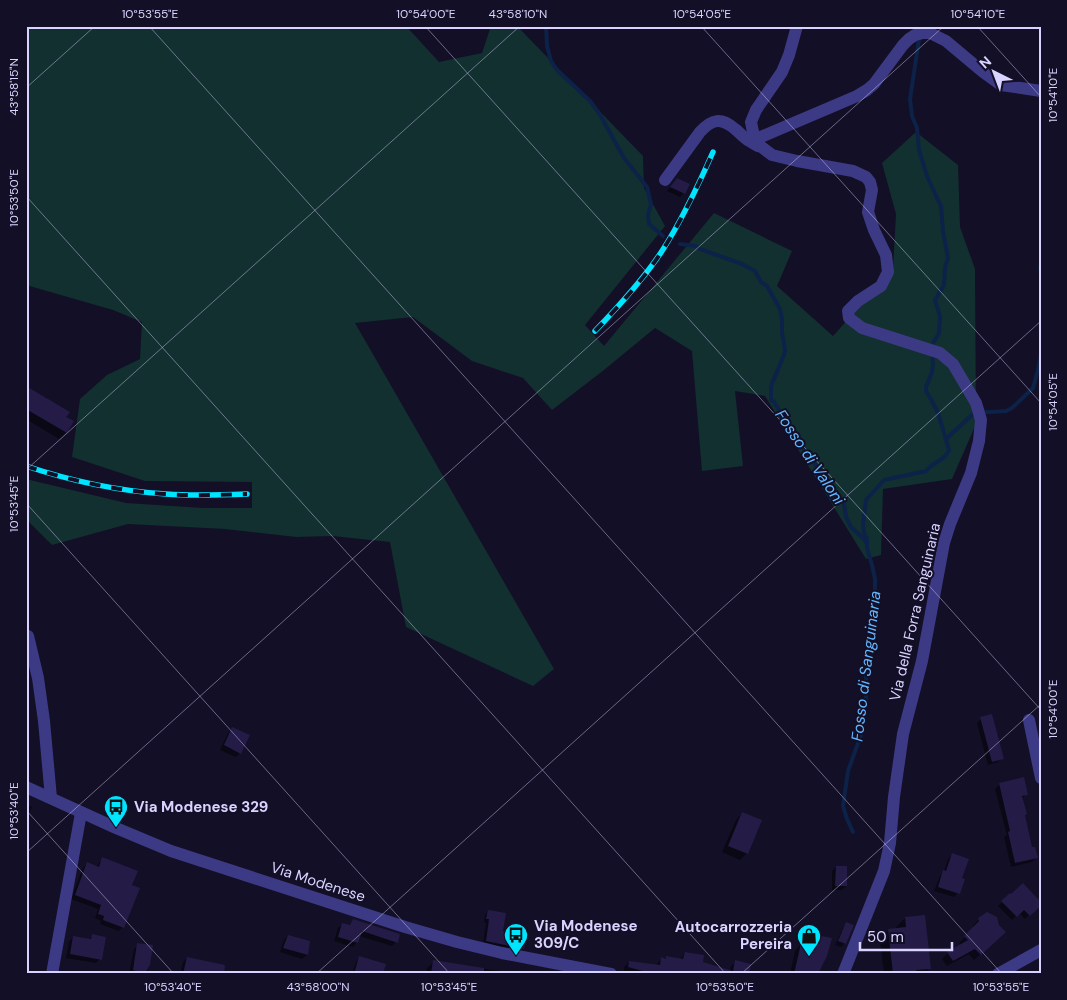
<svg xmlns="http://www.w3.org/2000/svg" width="1067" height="1000" viewBox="0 0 1067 1000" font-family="'DM Sans',sans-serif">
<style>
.green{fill:#12302f}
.shadow{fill:#0007}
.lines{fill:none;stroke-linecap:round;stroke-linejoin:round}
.stream{stroke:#0c2248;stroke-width:4}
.building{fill:#241b47}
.minor{stroke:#3d3a85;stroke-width:12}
.rail-casing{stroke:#00e5ff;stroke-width:5.5}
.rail{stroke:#130f26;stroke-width:4;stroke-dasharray:11;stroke-linecap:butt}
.ticks{fill:none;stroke:#d9d4ff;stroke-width:1;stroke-opacity:0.45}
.labels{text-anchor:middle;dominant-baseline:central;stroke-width:4;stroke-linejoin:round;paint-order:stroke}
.street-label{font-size:15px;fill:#d9d4ff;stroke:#130f26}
.poi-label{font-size:15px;font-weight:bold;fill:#d9d4ff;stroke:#130f26;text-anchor:start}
.water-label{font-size:16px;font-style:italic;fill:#62b6ff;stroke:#130f26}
.neatline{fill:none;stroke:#d9d4ff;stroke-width:2}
.ticks-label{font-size:12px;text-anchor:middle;fill:#d9d4ff}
</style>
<rect width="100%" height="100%" fill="#130f26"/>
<path class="green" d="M26 26H406L439 62 482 53 491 26H517L643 156 644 188 665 226 585 325 604 346 714 213 792 251 777 286 833 336 893 269 896 214 882 163 916 132 958 165 960 227 975 269 976 424 952 479 883 489 881 555 866 559 765 396 735 391 743 466 702 471 692 351 655 328 604 370 552 410 523 378 472 361 413 317 355 323 554 669 533 686 406 627 390 542 332 536 296 537 225 529 128 524 52 545 26 519V479L126 503 203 508H252V482L145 481 72 457 80 399 107 375 140 359 142 322 113 310 26 285Z"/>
<g class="shadow">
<path d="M677 179 684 193 680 197 667 191Z"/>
<path d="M26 395 72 422 66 432 59 439 26 419Z"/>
<path d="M981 719 1002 758 998 762 988 765 977 723Z"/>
<path d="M232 729 240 753 236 757 220 750 228 733Z"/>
<path d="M999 785 1026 794 1022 799 1024 815 1031 849 1036 858 1032 862 1011 867 1004 837 1007 835 995 789Z"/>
<path d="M26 804 32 807 26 818Z"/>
<path d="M742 813 747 853 740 860 722 852 736 820Z"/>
<path d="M952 855 960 878 958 893 954 897 934 891 940 876 944 872 948 859Z"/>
<path d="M103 859 131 886 123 927 119 931 100 924 101 921 95 918 98 909 71 899 83 868 87 864 97 867 99 863Z"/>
<path d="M836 867 846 886 842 890H832V871Z"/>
<path d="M1010 894 1041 904 1025 919 1019 913 1012 920 998 906Z"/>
<path d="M489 911 501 932 523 948 520 951 483 944 486 923 484 922 485 915Z"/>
<path d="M905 918 930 968 924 974H884L880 939 889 930 896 929V927Z"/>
<path d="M979 919 998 938 974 960 969 954 947 966 942 959 948 953 961 945 959 943 974 928 973 926Z"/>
<path d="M353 920 396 942 392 946 359 936 357 942 353 947 334 941 338 928 343 924 349 926Z"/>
<path d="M847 924 845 943 841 947 835 945 843 928Z"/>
<path d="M811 935 817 974H790L795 951 801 944 804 945 805 942Z"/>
<path d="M93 936 100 959 96 963 66 958 69 942 73 937 88 940Z"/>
<path d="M288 936 309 942 307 955 302 959 280 952 284 940Z"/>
<path d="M138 945 149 965 142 974H129L134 949Z"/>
<path d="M685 953 702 963 730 972 731 966 736 962 748 974H632L624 972V967L629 962 656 966 657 964 661 959 664 960 667 957 680 960Z"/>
<path d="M360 957 382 974H352L356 962Z"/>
<path d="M187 958 222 974H180L183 962Z"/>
<path d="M434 962 501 971 522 974H426L427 968Z"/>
</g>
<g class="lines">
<g class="stream">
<path d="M546 26 547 46 551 61 557 70 590 101 599 113 624 158 647 187 651 204 648 215 649 224 663 236"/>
<path d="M680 244 696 246 700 249 742 264 755 271 761 282 767 286 780 309 782 320V332L785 350 784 355 771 386V400L774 402 798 441 844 504 846 517 851 527 865 540 866 543"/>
<path d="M1040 268 1041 269"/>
<path d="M946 439 974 413 1006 411 1012 408 1033 388 1038 370 1041 355"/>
<path d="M853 832 847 819 843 806 848 771 861 735 866 705V665L874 620 875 605V579L872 565 867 548V539L864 533 863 525 866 500 884 480 926 471C932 462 945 461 949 450L938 413 931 399 926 391V387L932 372 933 365 932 345 939 333 940 316 935 300 944 285 945 267 948 258 943 232 941 206 938 200 927 176 919 150 917 128 912 116 910 99 921 26"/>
</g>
</g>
<g class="building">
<path d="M677 178 690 184 685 194 670 187Z"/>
<path d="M26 386 70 412 66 417 74 421 67 433 26 409Z"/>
<path d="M992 714 1004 759 992 762 980 717Z"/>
<path d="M232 727 250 735 241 754 224 745Z"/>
<path d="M1024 777 1028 795 1022 796 1027 814 1025 815 1032 847H1035L1038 858 1015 863 1008 832 1010 831 999 783Z"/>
<path d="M742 812 762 820 748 854 728 846Z"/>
<path d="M952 853 969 859 962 878 965 879 960 894 938 887 943 870 946 871Z"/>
<path d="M102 857 138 871 132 885 140 888 124 928 103 920 104 916 98 914 101 905 75 895 87 862 99 867Z"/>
<path d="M836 866H847V886H835Z"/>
<path d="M1023 883 1041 902V906L1030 916 1024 910 1017 917 1001 901 1010 893 1011 894Z"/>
<path d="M488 910 506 913 503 931 527 935 524 949 486 941 489 919H486Z"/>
<path d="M987 912 997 917 999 925 1006 932 981 955 975 949 953 961 947 952 968 940 964 936 979 921 978 918Z"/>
<path d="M925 915 931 969 916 970 917 974H893L888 929 906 927 905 917Z"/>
<path d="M353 919 400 934 398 943 362 931 358 943 338 937 342 923 350 925Z"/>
<path d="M846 922 854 925 846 944 838 941Z"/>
<path d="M92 934 106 937 102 960 70 954 73 936 91 939Z"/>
<path d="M811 934 832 938 827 956 818 974H794L801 943 809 945Z"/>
<path d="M288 935 310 941 308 955 283 948Z"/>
<path d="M137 943 153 945 150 965 144 974 133 970Z"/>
<path d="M685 952 704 955 703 962 733 971 735 960 751 964 749 974H654L628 967 629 961 660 965 661 957 666 959V956L683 959Z"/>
<path d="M359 956 386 964 383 974H354Z"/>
<path d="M187 957 225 965 224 974H183Z"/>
<path d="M433 960 484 968V974H431Z"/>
</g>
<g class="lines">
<g class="minor">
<path d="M797 26 789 55 782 72 756 110 751 122 753 132 759 145 772 155 797 161 853 171 866 177 870 182 872 190 868 212 874 230 886 255 888 272 881 286 858 301 848 311 849 318 862 328 940 353 953 364 976 403 981 420 979 441 971 473 950 524 944 543 922 661 903 734 894 797 890 843 884 871 843 974"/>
<path d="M756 139 857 96 867 90 874 84 903 45 909 39 915 35 923 33H930L946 41 983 72 1001 85 1041 91"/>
<path d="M665 180 700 132C712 119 721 117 735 129 738 131 741 135 744 137 748 141 753 143 758 146L759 145"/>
<path d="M26 635 28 636 38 678 44 721 51 798"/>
<path d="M1029 720 1041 778"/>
<path d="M26 787 116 828 171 851 405 927 457 942 502 953 611 974"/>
<path d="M52 974 81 813"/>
<path d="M998 974 1041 950"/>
</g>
<g class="rail-casing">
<g id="rail">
<path d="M595 331C619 306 643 280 662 251 682 220 698 186 713 152"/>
<path d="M26 466C71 481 118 491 166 494 193 496 220 495 247 494"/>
</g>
</g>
<use href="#rail" class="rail"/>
</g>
<path class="ticks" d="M149 26 1002 974M425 26 1041 710M701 26 1041 403M977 26 1041 97M26 88 95 26M26 196 726 974M26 470 520 26M26 503 450 974M26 810 174 974M26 853 944 26M316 974 1041 321M741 974 1041 704"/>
<defs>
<g id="bus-pin" transform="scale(1.25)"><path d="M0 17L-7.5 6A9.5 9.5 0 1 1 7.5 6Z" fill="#00e5ff" stroke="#130f26"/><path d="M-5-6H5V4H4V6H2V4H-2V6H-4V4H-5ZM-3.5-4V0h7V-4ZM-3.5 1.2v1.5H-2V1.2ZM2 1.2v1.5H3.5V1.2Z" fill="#111"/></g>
<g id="shop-pin" transform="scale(1.25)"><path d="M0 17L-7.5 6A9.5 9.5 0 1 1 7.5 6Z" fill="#00e5ff" stroke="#130f26"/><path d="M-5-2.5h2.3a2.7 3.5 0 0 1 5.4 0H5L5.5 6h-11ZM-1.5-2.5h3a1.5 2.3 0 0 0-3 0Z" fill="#111"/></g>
</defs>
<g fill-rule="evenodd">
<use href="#bus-pin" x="116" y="807"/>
<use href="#bus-pin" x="516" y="935"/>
<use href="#shop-pin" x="809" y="936"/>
</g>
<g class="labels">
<g class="street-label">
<text transform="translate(915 612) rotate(-77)">Via della Forra Sanguinaria</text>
<text transform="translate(318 882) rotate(18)">Via Modenese</text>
</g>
<g class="poi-label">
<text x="134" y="807">Via Modenese 329</text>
<text x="534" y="926">Via Modenese<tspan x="534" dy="17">309/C</tspan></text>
<text x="792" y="927" text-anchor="end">Autocarrozzeria<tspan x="792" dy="17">Pereira</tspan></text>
</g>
<g class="water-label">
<text transform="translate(810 457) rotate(56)">Fosso di Valoni</text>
<text transform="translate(866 666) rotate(-83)">Fosso di Sanguinaria</text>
</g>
</g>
<rect width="1067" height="1000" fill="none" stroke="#130f26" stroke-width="55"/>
<g transform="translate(994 72) rotate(318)" stroke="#130f26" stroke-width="4" paint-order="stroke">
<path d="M0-4L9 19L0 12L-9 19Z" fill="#d9d4ff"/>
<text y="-8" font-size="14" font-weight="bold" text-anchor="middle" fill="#d9d4ff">N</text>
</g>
<path d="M860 942v8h92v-8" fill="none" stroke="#d9d4ff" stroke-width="2.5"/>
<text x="867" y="942" font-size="15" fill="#d9d4ff" stroke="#130f26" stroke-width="4" paint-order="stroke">50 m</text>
<rect x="28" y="28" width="1012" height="944" class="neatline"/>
<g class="ticks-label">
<text x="150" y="18">10°53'55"E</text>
<text x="426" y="18">10°54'00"E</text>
<text x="518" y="18">43°58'10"N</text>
<text x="702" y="18">10°54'05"E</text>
<text x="978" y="18">10°54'10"E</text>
<text transform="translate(14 87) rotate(-90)" y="4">43°58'15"N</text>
<text transform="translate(1053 95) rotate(-90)" y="4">10°54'10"E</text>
<text transform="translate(14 198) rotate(-90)" y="4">10°53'50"E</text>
<text transform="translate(1053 402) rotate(-90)" y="4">10°54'05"E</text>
<text transform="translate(14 504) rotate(-90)" y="4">10°53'45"E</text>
<text transform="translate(1053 709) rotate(-90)" y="4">10°54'00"E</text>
<text transform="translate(14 811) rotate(-90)" y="4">10°53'40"E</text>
<text x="173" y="991">10°53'40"E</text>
<text x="318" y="991">43°58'00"N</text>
<text x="449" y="991">10°53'45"E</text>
<text x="725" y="991">10°53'50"E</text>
<text x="1001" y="991">10°53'55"E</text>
</g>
</svg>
